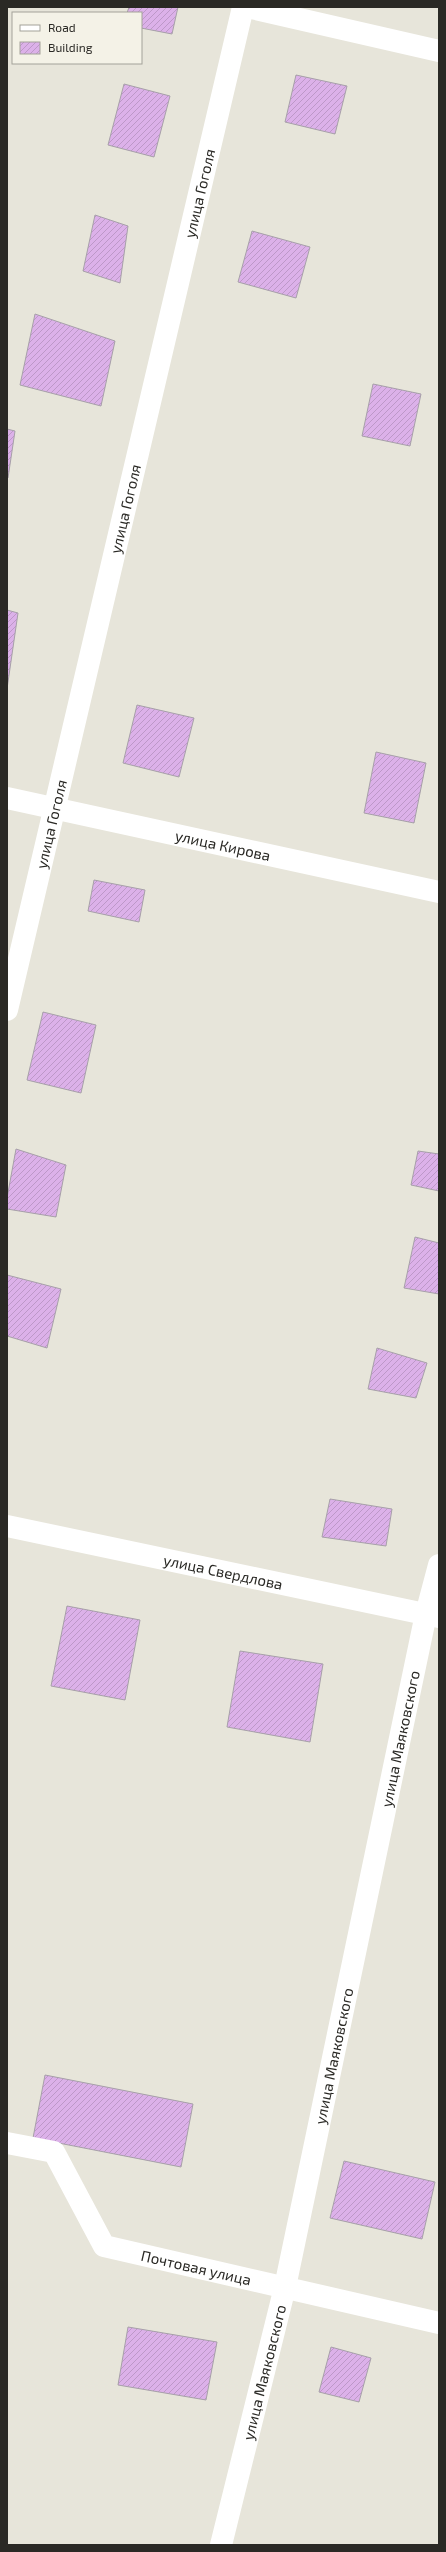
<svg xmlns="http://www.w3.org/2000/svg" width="446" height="2552" viewBox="0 0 446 2552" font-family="'Exo 2',sans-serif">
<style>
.building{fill:url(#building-hatch);stroke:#a7a0a9}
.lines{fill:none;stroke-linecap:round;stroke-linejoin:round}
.minor{stroke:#fff;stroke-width:22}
.tertiary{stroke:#fff;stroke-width:22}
.labels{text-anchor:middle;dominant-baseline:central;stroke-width:4;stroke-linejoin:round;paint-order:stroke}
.street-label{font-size:15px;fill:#2a2925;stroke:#f4f2e7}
</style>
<defs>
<pattern id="building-hatch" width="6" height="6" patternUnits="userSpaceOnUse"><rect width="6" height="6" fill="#dcb1e9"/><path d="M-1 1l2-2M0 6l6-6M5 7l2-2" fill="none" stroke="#bd98c8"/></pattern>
</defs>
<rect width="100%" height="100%" fill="#e7e5da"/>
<g class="building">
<path d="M129 7H178L172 34 141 28V13H127Z"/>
<path d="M296 75 347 86 335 134 285 122Z"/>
<path d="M124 84 170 96 154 157 108 145Z"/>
<path d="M95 215 128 226 120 283 83 271Z"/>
<path d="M252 231 310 247 296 298 238 282Z"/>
<path d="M35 314 115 341 101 406 20 385Z"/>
<path d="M373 384 421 394 410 446 362 436Z"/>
<path d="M7 429 15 431 8 478H7Z"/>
<path d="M7 610 18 613 7 689Z"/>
<path d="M137 705 194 718 179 777 123 763Z"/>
<path d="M376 752 426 763 414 823 364 813Z"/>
<path d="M94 880 145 890 139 922 88 911Z"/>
<path d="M43 1012 96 1025 81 1093 27 1080Z"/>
<path d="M16 1149 66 1165 56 1217 7 1209V1198Z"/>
<path d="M418 1151 439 1154V1191L411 1185Z"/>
<path d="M415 1237 439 1243V1294L404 1288Z"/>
<path d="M7 1275 61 1289 47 1348 7 1336Z"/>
<path d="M377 1348 427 1363 416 1398 368 1389Z"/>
<path d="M330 1499 392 1509 386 1546 322 1537Z"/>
<path d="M67 1606 140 1620 125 1700 51 1686Z"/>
<path d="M240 1651 323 1664 310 1742 227 1727Z"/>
<path d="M45 2075 193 2104 181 2167 33 2138Z"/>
<path d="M344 2161 435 2182 422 2239 330 2218Z"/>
<path d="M128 2327 217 2342 206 2400 118 2385Z"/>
<path d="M331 2347 371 2358 359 2402 319 2392Z"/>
</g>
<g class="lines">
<g class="minor">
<path d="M247 7 439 51"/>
<path id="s1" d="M7 798 439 892"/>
<path id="s2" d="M7 1010 243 7"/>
<path id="s3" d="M7 2143 54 2152 104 2246 439 2323"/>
<path id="s4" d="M221 2545 285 2287 426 1614 439 1565"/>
</g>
<path class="tertiary" id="s5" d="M7 1526 439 1617"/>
</g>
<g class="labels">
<g class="street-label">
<text stroke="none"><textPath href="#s2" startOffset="839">улица Гоголя</textPath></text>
<text stroke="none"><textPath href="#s2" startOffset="515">улица Гоголя</textPath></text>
<text stroke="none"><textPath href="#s2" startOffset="191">улица Гоголя</textPath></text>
<text stroke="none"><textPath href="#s1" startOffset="221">улица Кирова</textPath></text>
<text stroke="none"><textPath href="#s5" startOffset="221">улица Свердлова</textPath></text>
<text stroke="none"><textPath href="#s4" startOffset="826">улица Маяковского</textPath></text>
<text stroke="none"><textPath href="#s4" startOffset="502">улица Маяковского</textPath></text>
<text stroke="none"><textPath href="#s3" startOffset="249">Почтовая улица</textPath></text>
<text stroke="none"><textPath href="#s4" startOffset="178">улица Маяковского</textPath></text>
</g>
</g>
<rect width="446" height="2552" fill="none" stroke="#2a2925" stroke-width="16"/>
<rect x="12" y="12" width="130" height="52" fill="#f4f2e7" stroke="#a3a299"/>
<rect x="20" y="25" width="20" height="6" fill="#ffffff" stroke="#a3a299"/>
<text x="48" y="32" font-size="12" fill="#2a2925">Road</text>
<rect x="20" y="42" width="20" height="12" fill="url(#building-hatch)" stroke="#a3a299"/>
<text x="48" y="52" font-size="12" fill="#2a2925">Building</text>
</svg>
